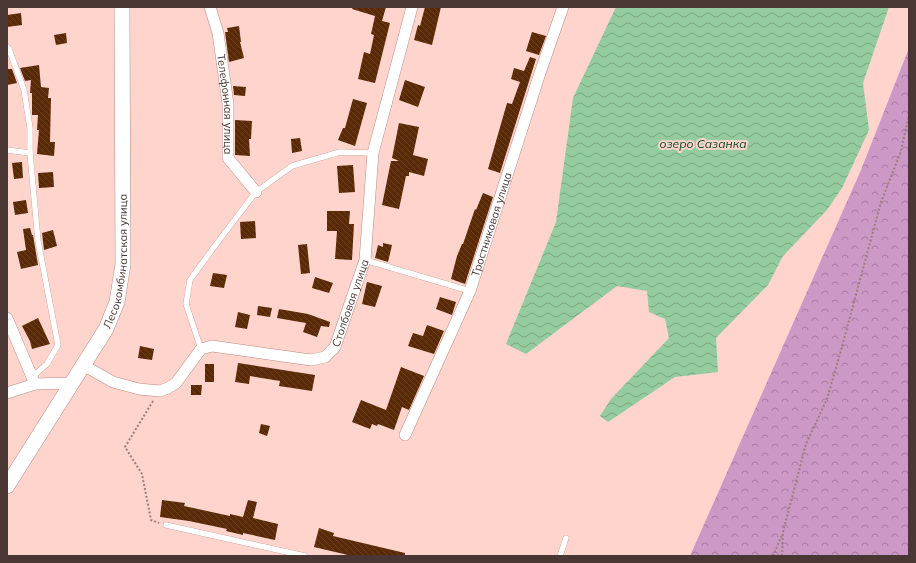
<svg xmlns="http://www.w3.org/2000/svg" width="916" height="563" viewBox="0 0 916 563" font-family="Mulish,sans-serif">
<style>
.forest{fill:url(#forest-crowns)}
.water{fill:url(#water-waves)}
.building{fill:url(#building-back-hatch)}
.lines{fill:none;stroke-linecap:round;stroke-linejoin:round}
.lane-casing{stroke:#ba8980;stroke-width:6}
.street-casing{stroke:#ba8980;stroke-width:12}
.secondary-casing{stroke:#ba8980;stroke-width:16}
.path{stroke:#9c7e78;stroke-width:2;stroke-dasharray:2 2;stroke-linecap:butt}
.lane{stroke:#fff;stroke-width:5.5}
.street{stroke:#fff;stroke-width:11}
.secondary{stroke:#fff;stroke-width:15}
.labels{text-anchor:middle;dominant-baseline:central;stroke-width:4;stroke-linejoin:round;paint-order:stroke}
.street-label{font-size:11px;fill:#4a3632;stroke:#ffd4cc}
.water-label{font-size:12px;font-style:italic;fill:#06481f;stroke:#ffd4cc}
</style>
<defs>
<pattern id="forest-crowns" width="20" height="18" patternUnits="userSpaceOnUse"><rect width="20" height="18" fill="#cc98c6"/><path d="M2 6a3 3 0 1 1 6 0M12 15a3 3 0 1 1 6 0" fill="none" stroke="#a87da1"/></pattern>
<pattern id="water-waves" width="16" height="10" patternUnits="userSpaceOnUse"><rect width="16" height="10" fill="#94cc9f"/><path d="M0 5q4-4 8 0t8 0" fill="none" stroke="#7ba682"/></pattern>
<pattern id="building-back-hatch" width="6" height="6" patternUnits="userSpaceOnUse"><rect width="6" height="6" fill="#5a2905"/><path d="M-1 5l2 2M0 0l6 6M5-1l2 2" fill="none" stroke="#6b4021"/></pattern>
</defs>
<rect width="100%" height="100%" fill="#ffd4cc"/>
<path class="forest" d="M909 48V556H690L861 170Z"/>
<path class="water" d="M616 7H889L863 83 869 130 842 188 827 210 783 256 768 285 716 338 718 372 675 377 608 422 600 416 611 399 669 338 665 319 649 312 647 291 617 286 526 354 506 344 556 222 573 98Z"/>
<g class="building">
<path d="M353 7H386L382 21 390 23 375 83 358 79 364 52 370 54 374 35 371 34 375 16 352 9Z"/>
<path d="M425 7H441L432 45 414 40 418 25 420 26Z"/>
<path d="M21 13 22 25 7 27V15Z"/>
<path d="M239 26 241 42H240L244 58 229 62 225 32H228L227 28Z"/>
<path d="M532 32 546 36 539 55 526 51Z"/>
<path d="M66 33 67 43 56 45 54 35Z"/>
<path d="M530 57 536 59 500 173 488 169 507 103 512 104 520 82 511 79 514 68 524 71Z"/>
<path d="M39 65 41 87 49 88 48 98H51L50 142H55L54 156 37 154 39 130H37L38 115H32V93H30L31 80 25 81 20 68Z"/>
<path d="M7 69H12L17 83 7 85Z"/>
<path d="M405 80 425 87 418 107 399 100Z"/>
<path d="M233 86 246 87 245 96 234 95Z"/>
<path d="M353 99 367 103 355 146 338 140 343 128H345Z"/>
<path d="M235 120 252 121 251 139H249L250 156 235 155Z"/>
<path d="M399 123 419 127 413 155 428 159 424 176 409 172V176H406L399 209 382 205 391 161H399L392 158Z"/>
<path d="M300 138 302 151 292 153 291 139Z"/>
<path d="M22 162 23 178 14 179 12 163Z"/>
<path d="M353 165 355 192 339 193 337 166Z"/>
<path d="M53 172 54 187 39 188 38 173Z"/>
<path d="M483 193 493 197 465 284 451 279 457 256 462 244H463L475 209 476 210Z"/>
<path d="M26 200 28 213 15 215 13 202Z"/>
<path d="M327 211H350L349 224H354L352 260 335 259 337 231H327Z"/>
<path d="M255 221 256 238 241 239 240 222Z"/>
<path d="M30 228 32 235H33L38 265 21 269 17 252 26 250 23 229Z"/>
<path d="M53 230 57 246 44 250 42 233Z"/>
<path d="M383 243 392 245 388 262 375 258 378 245 383 247Z"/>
<path d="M307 244 310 273 301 274 298 245Z"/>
<path d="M213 273 227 275 224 288 210 286Z"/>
<path d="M315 277 333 283 329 293 312 288Z"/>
<path d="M367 282 382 286 375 307 362 304Z"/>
<path d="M440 297 456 302 452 315 436 309Z"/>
<path d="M258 306 272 308 270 317 257 315Z"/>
<path d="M279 309 308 314 330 322 329 327 321 326 317 337 303 332 306 323 277 318Z"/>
<path d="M238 312 250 315 247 329 235 327Z"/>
<path d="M38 318 50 344 32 349 30 341 22 326Z"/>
<path d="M427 325 444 331 434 354 408 346 413 333 423 336Z"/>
<path d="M140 346 154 349 152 360 138 358Z"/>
<path d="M238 363 315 375 312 391 279 386 280 381 250 376 249 384 235 382Z"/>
<rect x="205" y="364" width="9" height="18"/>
<path d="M401 367 424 376 409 410 402 407 394 430 378 424 377 426 372 424 370 429 352 422 361 400 386 410Z"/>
<path d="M191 385H202L201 395H191Z"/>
<path d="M261 424 270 426 267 436 259 433Z"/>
<path d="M162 500 185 503 184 506 230 516V514L243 517 248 500 257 502 253 518 278 524 275 540 243 533V535L226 531 227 529 189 521 160 517Z"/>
<path d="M319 528 334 533 333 536 405 553V556H352L314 547Z"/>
</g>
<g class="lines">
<g class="lane-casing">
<g id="lane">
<path d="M7 47 9 49 24 90 30 128V153"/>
<path d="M7 150 30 153 38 241 58 345 47 364 32 377"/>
<path d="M365 260 470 291"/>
<path d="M201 349 186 304 190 280 220 239 256 192 292 166 340 152 373 153"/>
<path d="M166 525 305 556"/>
<path d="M560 556 566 538"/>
</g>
</g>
<g class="street-casing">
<g id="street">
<path id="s1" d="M210 7 218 33 228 104V158L256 192"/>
<path d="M7 318 35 384"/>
<path id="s2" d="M83 365 113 382 139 389 160 391 168 388 176 383 201 349 212 346 311 360 325 357 335 347 365 260 373 153 412 7"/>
<path d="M7 393 35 384 72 383"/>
<path id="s3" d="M405 435 470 291 540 73 563 7"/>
</g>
</g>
<g class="secondary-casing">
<g id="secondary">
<path id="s4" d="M7 486 106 329 117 302 123 264 122 7"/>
</g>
</g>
<g class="path">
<path d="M153 401 125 447 142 474 151 520 159 523"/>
<path d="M773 556 782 535"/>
<path d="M782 556 783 532 806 444 827 399 840 354 881 202 900 154 909 116"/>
</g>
<use href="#lane" class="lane"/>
<use href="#street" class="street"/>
<use href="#secondary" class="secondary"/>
</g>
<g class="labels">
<g class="street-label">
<text stroke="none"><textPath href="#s1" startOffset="99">Телефонная улица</textPath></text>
<text stroke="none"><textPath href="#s3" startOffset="228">Тростниковая улица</textPath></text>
<text stroke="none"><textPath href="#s4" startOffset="255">Лесокомбинатская улица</textPath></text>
<text stroke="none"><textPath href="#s2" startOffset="329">Столбовая улица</textPath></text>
</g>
<g class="water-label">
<text x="703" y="143">озеро Сазанка</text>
</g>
</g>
<rect width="916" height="563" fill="none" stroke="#4a3632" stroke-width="16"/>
</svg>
